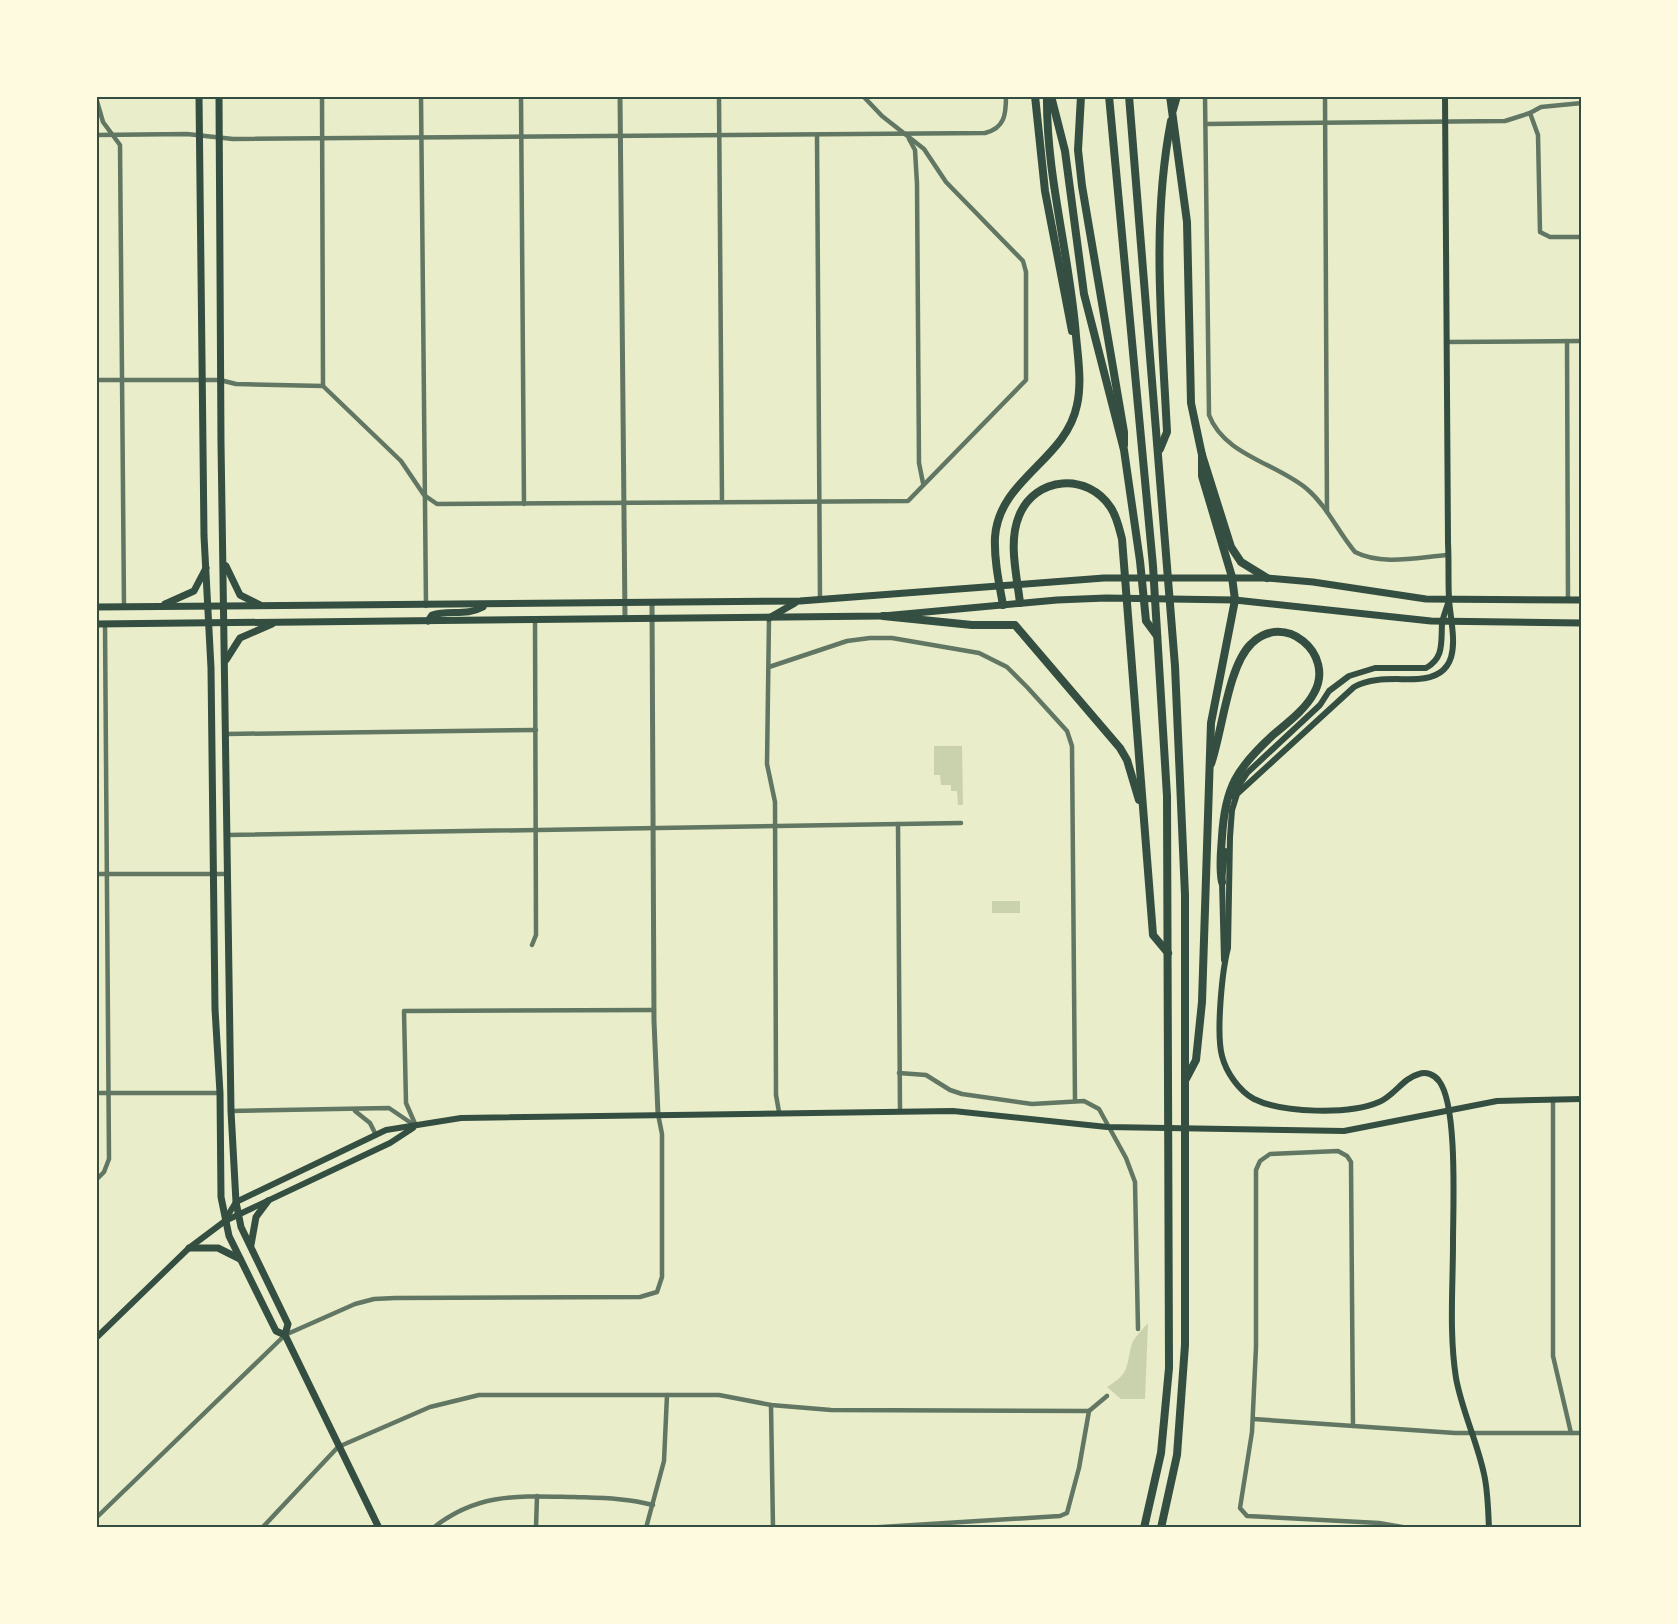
<svg xmlns="http://www.w3.org/2000/svg" width="1678" height="1624" viewBox="0 0 1678 1624" font-family="'Alegreya Sans',sans-serif">
<style>
.green{fill:#cad2ad}
.lines{fill:none;stroke-linecap:round;stroke-linejoin:round}
.minor{stroke:#617663;stroke-width:4.5}
.tertiary{stroke:#617663;stroke-width:5}
.secondary{stroke:#344e41;stroke-width:6}
.primary{stroke:#344e41;stroke-width:7}
.motorway{stroke:#344e41;stroke-width:8}
.neatline{fill:none;stroke:#344e41;stroke-width:2}
</style>
<rect width="100%" height="100%" fill="#e9edc9"/>
<g class="green">
<path d="M934 746H962L963 805H958L957 791H951V785H941L940 775H934Z"/>
<rect x="992" y="901" width="28" height="12"/>
<path d="M1148 1323 1145 1399H1121L1107 1387C1128 1374 1126 1370 1131 1347 1132 1339 1143 1329 1148 1323Z"/>
</g>
<g class="lines">
<g class="minor">
<path d="M322 96 323 386"/>
<path d="M421 96 426 606"/>
<path d="M521 96 524 504"/>
<path d="M719 96 722 502"/>
<path d="M1205 96 1209 415C1224 455 1276 463 1307 489 1327 506 1338 532 1355 552 1382 566 1419 557 1448 555"/>
<path d="M1325 96 1327 512"/>
<path d="M96 98 103 122 120 145 124 607"/>
<path d="M1582 103 1541 107 1530 113 1538 135 1540 232 1550 237H1582"/>
<path d="M1206 124 1505 121 1530 113"/>
<path d="M96 135 187 134 233 139 985 133C1005 128 1006 114 1006 96"/>
<path d="M817 135 820 600"/>
<path d="M909 139 915 150 917 184 919 463 923 483"/>
<path d="M1567 341 1568 600"/>
<path d="M1446 342 1582 341"/>
<path d="M96 380H220L236 384 323 386 401 461 424 495 437 504 908 501 1026 380V272L1023 261 946 182 924 149 882 116 863 96"/>
<path d="M769 618 767 764 775 802 776 1095 779 1112"/>
<path d="M769 667 847 641 870 638H892L979 653 1007 667 1027 687 1067 731 1072 746 1075 1101"/>
<path d="M227 734 536 730"/>
<path d="M898 824 900 1111"/>
<path d="M227 835 961 823"/>
<path d="M96 874H227"/>
<path d="M532 945 536 935 535 619"/>
<path d="M899 1073 926 1075 950 1090 962 1094 1032 1104 1084 1101 1099 1109 1126 1158 1135 1182 1138 1329"/>
<path d="M96 1093H220"/>
<path d="M1553 1099V1356L1571 1433"/>
<path d="M231 1111 389 1108 414 1125"/>
<path d="M355 1111 370 1123 376 1135"/>
<path d="M416 1126 406 1103 404 1011 654 1010"/>
<path d="M96 1180 104 1172 109 1159 105 624"/>
<path d="M771 1405 773 1528"/>
<path d="M1089 1411 1107 1396"/>
<path d="M1253 1419 1455 1433H1582"/>
<path d="M1353 1426 1351 1162 1347 1156 1338 1151 1270 1154 1260 1161 1256 1170V1347L1252 1432 1240 1508 1247 1516 1379 1523 1408 1528"/>
<path d="M96 1518 285 1335 355 1304 374 1299 395 1298 640 1297 657 1292 662 1277V1134L658 1114"/>
<path d="M262 1528 338 1447 430 1407 479 1395H719L771 1405 831 1410 1089 1411"/>
<path d="M433 1528C478 1492 520 1496 574 1497 601 1498 627 1498 653 1505"/>
<path d="M536 1528 537 1496"/>
<path d="M646 1528 664 1461 667 1395"/>
<path d="M865 1528 1060 1516 1067 1513 1079 1468 1089 1411"/>
</g>
<g class="tertiary">
<path d="M620 96 625 618"/>
<path d="M652 603 654 1021 658 1114"/>
</g>
<g class="secondary">
<path d="M1445 96 1448 543C1449 562 1448 581 1449 599 1451 630 1467 676 1418 679 1397 680 1373 676 1354 687L1237 794 1232 810 1230 837 1228 948C1222 971 1216 1033 1222 1056 1226 1072 1239 1091 1254 1099 1282 1113 1349 1115 1379 1102 1394 1096 1403 1078 1419 1074 1426 1071 1435 1075 1439 1081 1458 1105 1453 1209 1453 1242 1453 1286 1449 1334 1456 1378 1462 1411 1477 1441 1484 1474 1488 1491 1488 1510 1489 1528"/>
<path d="M1232 796 1247 773 1320 705 1329 691 1349 676 1375 668H1426C1444 658 1441 643 1442 624 1443 616 1447 608 1449 600"/>
<path d="M1224 960 1222 882 1225 851"/>
<path d="M225 1220 236 1202 386 1130 461 1118 953 1111 1107 1127 1344 1131 1497 1101 1582 1099"/>
<path d="M96 1338 189 1248 225 1221 390 1143 413 1128"/>
</g>
<g class="primary">
<path d="M199 96 204 536 211 668 215 1009 220 1093 221 1197 229 1236 276 1331 285 1335"/>
<path d="M219 96 221 443 231 1111 236 1202 241 1227 288 1324 285 1335 379 1528"/>
<path d="M226 566 240 595 260 605"/>
<path d="M165 604 194 591 206 568"/>
<path d="M96 607 800 601 1104 578H1267L1313 582 1426 599 1582 600"/>
<path d="M769 618 795 603"/>
<path d="M428 621 432 615C449 610 467 616 483 607"/>
<path d="M96 624 883 616 1057 600 1106 598 1235 600 1431 621 1582 623"/>
<path d="M226 660 240 638 272 624"/>
<path d="M251 1245 256 1217 268 1201"/>
<path d="M189 1248H218L240 1259"/>
</g>
<g class="motorway">
<path d="M1035 96 1045 191 1072 331"/>
<path d="M1051 96 1065 151 1084 294 1124 450 1140 561 1146 621 1157 636"/>
<path d="M1081 96 1078 150 1082 186 1124 432V445"/>
<path d="M1109 96 1153 566 1167 796 1169 1368 1161 1453 1144 1528"/>
<path d="M1129 96 1175 666 1185 895V1345L1177 1455 1161 1528"/>
<path d="M1170 96 1187 222 1191 403 1202 455 1231 547 1241 562 1267 578"/>
<path d="M1173 110 1177 96"/>
<path d="M1160 449 1167 432C1162 329 1151 224 1171 121"/>
<path d="M1020 603C1017 576 1008 542 1019 516 1035 476 1088 472 1111 508 1117 517 1119 528 1122 539L1153 935 1168 953"/>
<path d="M1003 605C999 583 994 560 995 537 999 479 1066 460 1077 405 1082 383 1078 358 1076 336 1070 256 1046 177 1047 96"/>
<path d="M883 616 972 625H1015L1120 748 1127 760 1139 800"/>
<path d="M1211 764C1222 733 1228 666 1251 644 1284 610 1336 654 1314 693 1305 710 1287 723 1273 735 1237 768 1225 787 1222 837 1221 852 1219 867 1222 882"/>
<path d="M1186 1079 1196 1060 1202 1002 1211 723 1235 600 1232 577 1202 476V455"/>
</g>
</g>
<rect width="1678" height="1624" fill="none" stroke="#fefae0" stroke-width="195"/>
<rect x="98" y="98" width="1482" height="1428" class="neatline"/>
</svg>
